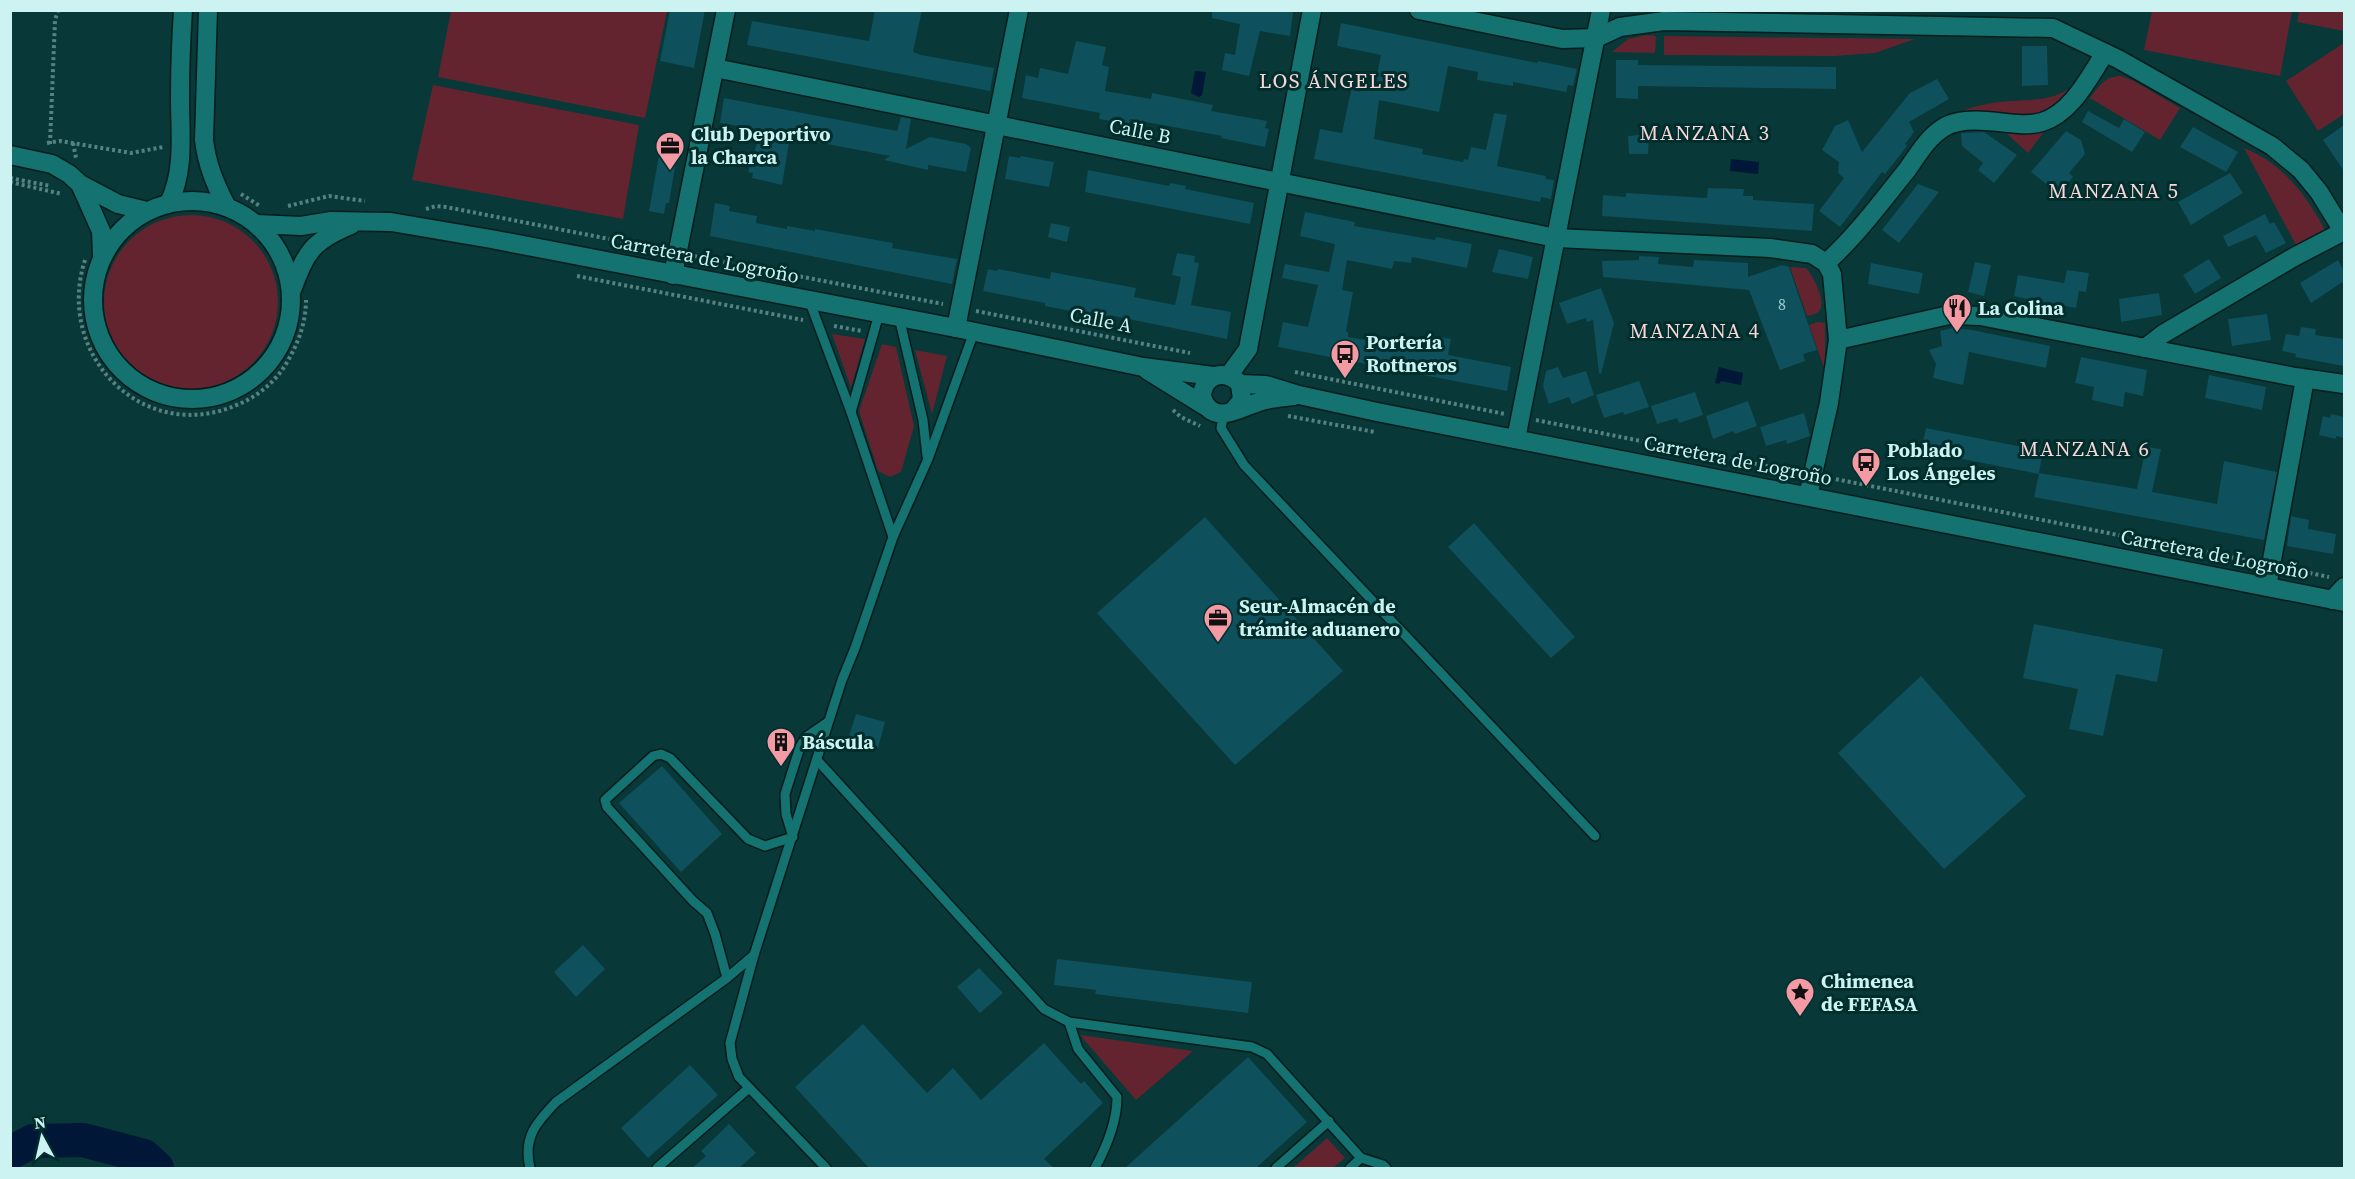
<svg xmlns="http://www.w3.org/2000/svg" width="2355" height="1179" viewBox="0 0 2355 1179" font-family="'Source Serif 4',serif">
<style>
.green{fill:#63242f}
.water{fill:#001737}
.lines{fill:none;stroke-linecap:round;stroke-linejoin:round}
.river{stroke:#001737;stroke-width:34}
.building{fill:#0e505c}
.service-casing{stroke:#031d1c;stroke-width:12}
.minor-casing{stroke:#031d1c;stroke-width:21}
.tertiary-casing{stroke:#031d1c;stroke-width:21}
.secondary-casing{stroke:#031d1c;stroke-width:21}
.path{stroke:#568281;stroke-width:4;stroke-dasharray:3 3;stroke-linecap:butt}
.service{stroke:#147270;stroke-width:9}
.minor{stroke:#147270;stroke-width:18}
.tertiary{stroke:#147270;stroke-width:18}
.secondary{stroke:#147270;stroke-width:18}
.labels{text-anchor:middle;dominant-baseline:central;stroke-width:6;stroke-linejoin:round;paint-order:stroke}
.number-label{font-size:16px;fill:#9ccacc}
.street-label{font-size:20px;fill:#ccf3f1;stroke:#002e2d}
.poi-label{font-size:20px;font-weight:bold;fill:#ccf3f1;stroke:#002e2d;text-anchor:start}
.neighbourhood-label{font-size:21px;letter-spacing:1.5px;fill:#fad6d9;stroke:#002e2d}
</style>
<rect width="100%" height="100%" fill="#083837"/>
<g class="green">
<path d="M451 11H667L645 118 438 77Z"/>
<path d="M2152 11H2292L2280 76 2144 50Z"/>
<path d="M2299 11H2344V31L2297 22Z"/>
<path d="M1646 35 1656 36 1655 53 1612 52 1628 39Z"/>
<path d="M1664 36 1915 39 1875 53 1835 56 1664 55Z"/>
<path d="M2344 43V114L2318 131 2286 81Z"/>
<path d="M2121 76 2134 81 2180 108 2160 140 2090 98C2099 86 2105 76 2121 76Z"/>
<path d="M433 85 639 125 623 219 412 180Z"/>
<path d="M2072 87C2062 101 2050 112 2034 116H1951C1967 108 1982 104 2000 102 2025 99 2049 103 2072 87Z"/>
<path d="M2004 131 2044 132 2028 153Z"/>
<path d="M2244 148C2283 164 2305 193 2325 230L2296 245Z"/>
<circle cx="191" cy="302" r="87"/>
<path d="M1790 267 1806 268C1813 275 1826 301 1820 310 1818 314 1811 315 1807 316Z"/>
<path d="M1818 322 1825 323V371L1809 325Z"/>
<path d="M832 334 865 339 851 388Z"/>
<path d="M882 344 896 347 914 426 901 472 890 477 878 471 859 411Z"/>
<path d="M915 350 947 356 932 414Z"/>
<path d="M1080 1035 1193 1051 1136 1100Z"/>
<path d="M1327 1138 1345 1158 1333 1168H1293Z"/>
</g>
<g class="water">
<path d="M1195 71 1206 72 1202 95 1199 97 1191 93Z"/>
<path d="M1731 159 1759 162 1758 174 1730 171Z"/>
<path d="M1719 367 1743 373 1741 385 1721 381 1719 384 1715 383Z"/>
</g>
<g class="lines">
<path class="river" d="M10 1153 33 1141 83 1140 144 1156 157 1168"/>
</g>
<g class="building">
<path d="M670 10H705L694 68 660 61Z"/>
<path d="M875 10H922L913 52 921 55 994 68 990 91 747 45 752 21 869 41Z"/>
<path d="M1212 10 1293 12 1290 36 1260 31 1249 76 1222 70 1225 53 1235 55 1240 24 1212 18Z"/>
<path d="M1341 23 1537 63 1538 61 1577 69 1573 86 1568 85 1566 92 1513 82V86L1477 80 1478 72 1448 66 1439 112 1379 100 1374 139 1423 149 1422 154 1463 162 1464 159 1468 160 1471 147 1486 150 1494 113 1507 115 1497 166 1546 176 1545 179 1554 180 1551 199 1541 197 1540 202 1314 159 1320 129 1342 133 1352 86 1374 90 1381 55 1337 46Z"/>
<path d="M1076 41 1106 47 1102 65 1109 67 1105 91 1151 99 1152 93 1213 105 1211 111 1267 121 1265 128 1269 129 1265 147 1221 138 1222 136 1130 119 1129 124 1099 119 1100 113 1022 98 1026 75 1038 78 1040 68 1068 74Z"/>
<path d="M2022 46H2047L2048 85 2022 86Z"/>
<path d="M1616 60H1638V65L1836 67V89L1638 86V99L1616 98Z"/>
<path d="M1937 79 1949 99 1909 122 1914 132 1905 144 1907 146 1885 174 1882 172 1840 227 1819 211 1844 178 1838 173 1839 162 1822 150 1835 126 1848 120 1862 152 1910 93Z"/>
<path d="M724 98 897 131 901 117 911 119 906 149 930 137 966 144 971 148 966 172 928 165V170L884 160 890 156 790 137 782 185 752 178 753 173 748 172 761 130 720 123Z"/>
<path d="M2088 111 2119 128 2124 119 2145 132 2132 152 2082 122Z"/>
<path d="M2344 125V171L2323 140Z"/>
<path d="M2193 127 2238 152 2226 172 2180 147Z"/>
<path d="M2066 131 2081 140 2085 154 2069 173 2073 177 2059 194 2031 172Z"/>
<path d="M1984 132 2017 155 1994 183 1978 170 1983 163 1962 146 1961 133Z"/>
<path d="M1649 134 1648 154H1629L1628 136Z"/>
<path d="M662 139 679 142 669 203H666L664 214 649 211Z"/>
<path d="M1009 156 1020 158 1021 156 1054 162 1049 187 1005 179Z"/>
<path d="M1088 170 1169 186 1170 183 1186 186 1185 189 1254 203 1250 224 1085 192Z"/>
<path d="M2230 173 2243 193 2191 225 2178 202Z"/>
<path d="M1918 184 1939 192 1899 243 1882 230Z"/>
<path d="M1708 188 1744 189 1743 196H1753V200L1814 204 1812 231 1602 216 1603 195 1626 197V193L1707 198Z"/>
<path d="M715 203 730 206 729 211 757 216 756 223 787 229V226L815 231V229L893 243 892 248 957 259 952 284 710 236Z"/>
<path d="M1305 212 1355 222 1354 226 1435 240 1436 237 1472 244 1467 268 1412 257 1411 263 1394 261 1392 269 1347 260 1342 290 1353 292 1346 331 1348 332V337L1408 347 1410 341 1427 345 1429 335 1451 339 1448 355 1511 367 1507 391 1278 347 1283 322 1308 327 1318 285 1282 278 1285 264 1329 272 1335 244 1300 236Z"/>
<path d="M2265 214 2270 224 2274 222 2286 243 2266 253 2256 235 2228 247 2223 236Z"/>
<path d="M1051 223 1070 227 1067 242 1048 237Z"/>
<path d="M1499 249 1533 257 1528 279 1492 272Z"/>
<path d="M1177 253 1195 256 1194 262 1199 263 1191 305 1231 312 1227 339 1109 315 1108 318 1045 306V303L983 291 988 269 997 271 998 269 1050 279 1051 272 1136 288 1134 297 1175 305 1181 277 1172 275Z"/>
<path d="M1639 256 1659 257 1658 264 1693 267 1694 260 1748 263V277L1782 265 1789 267 1817 350 1803 354 1805 361 1780 370 1749 290 1603 277 1602 261 1639 260Z"/>
<path d="M2209 259 2221 278 2195 294 2183 275Z"/>
<path d="M2338 260 2344 271V281L2311 303 2300 283Z"/>
<path d="M1975 262 1991 265 1984 296 1968 292Z"/>
<path d="M1871 263 1923 273 1919 294 1868 284Z"/>
<path d="M2067 270 2089 273 2086 292 2079 291 2076 308 2059 305 2058 309 2035 305V301L2014 296 2018 275 2064 283Z"/>
<path d="M1601 288 1614 323 1601 374 1599 373 1593 320 1587 322 1586 318 1567 324 1559 303Z"/>
<path d="M2159 293 2162 315 2121 322 2119 299Z"/>
<path d="M2267 314 2271 340 2232 346 2228 319Z"/>
<path d="M2301 327 2316 329 2315 335 2344 339V366L2295 357 2296 354 2282 351 2286 334 2299 336Z"/>
<path d="M1953 328 1972 330 2050 346 2046 368 1969 352 1963 385 1933 378 1936 364 1929 350 1942 346 1940 331Z"/>
<path d="M2081 357 2147 370 2143 396 2125 392 2123 407 2092 400 2094 387 2075 383Z"/>
<path d="M1558 367 1563 378 1586 371 1594 395 1572 404 1569 397 1549 404 1543 386 1546 371Z"/>
<path d="M2209 375 2266 387 2262 410 2205 398Z"/>
<path d="M1639 381 1649 407 1624 415 1623 412 1604 418 1596 395Z"/>
<path d="M1695 392 1703 415 1679 423 1677 418 1657 424 1651 406Z"/>
<path d="M1748 401 1757 426 1735 434 1733 431 1713 439 1706 416Z"/>
<path d="M1804 413 1810 436 1787 444 1786 440 1766 446 1760 427Z"/>
<path d="M2331 414 2344 417V438L2336 436V439L2319 435 2323 416 2330 418Z"/>
<path d="M1926 428 2043 451 2039 473 2137 489 2146 447 2161 449 2152 492 2217 504 2224 461 2277 472 2264 540 2034 497 2039 474 1921 451Z"/>
<path d="M2291 516 2309 520 2308 529 2336 534 2333 554 2287 546Z"/>
<path d="M1205 517 1343 671 1235 765 1097 613Z"/>
<path d="M1474 523 1575 637 1551 658 1448 547Z"/>
<path d="M2034 624 2163 649 2157 682 2116 674 2103 736 2069 729 2078 689 2023 678Z"/>
<path d="M1921 676 2026 796 1944 869 1838 753Z"/>
<path d="M856 714 885 722 878 748 848 739Z"/>
<path d="M662 766 722 834 681 872 619 803Z"/>
<path d="M583 945 605 969 576 997 554 972Z"/>
<path d="M1057 959 1252 982 1248 1013 1095 994 1096 990 1054 985Z"/>
<path d="M979 968 1003 993 980 1013 957 987Z"/>
<path d="M863 1024 927 1093 953 1068 981 1100 1044 1043 1081 1084 1084 1081 1103 1103 1044 1159 1054 1168H869L795 1087Z"/>
<path d="M1248 1057 1307 1122 1256 1168H1125Z"/>
<path d="M690 1065 718 1095 648 1158 621 1128Z"/>
<path d="M729 1124 756 1153 739 1168H692L706 1156 701 1151Z"/>
</g>
<g class="lines">
<g class="service-casing">
<g id="service">
<path d="M809 300 851 412 893 537"/>
<path d="M899 317 923 420 927 456"/>
<path d="M851 412 879 314"/>
<path d="M1224 414 1221 428 1244 465 1595 836"/>
<path d="M817 760 1044 1009 1069 1022 1252 1047 1267 1054 1361 1158 1350 1168"/>
<path d="M727 978 715 934 707 913 693 901 607 807 605 800 653 756 661 754 670 758 748 839 765 846 793 837 786 814 785 794 800 747 806 737 828 722"/>
<path d="M1069 1022 1078 1049 1117 1097C1117 1122 1107 1146 1095 1168"/>
<path d="M1361 1158 1383 1165 1386 1168"/>
<path d="M530 1168C523 1138 535 1124 556 1102L727 978 754 955"/>
<path d="M657 1168 749 1088"/>
<path d="M826 1168 739 1077 732 1059 730 1043 754 955 842 680 855 648 893 537 928 459 974 332"/>
<path d="M1276 1168 1329 1121"/>
</g>
</g>
<g class="minor-casing">
<g id="minor">
<path d="M1419 10 1562 39 1596 38 1620 27 1664 21 2053 28 2118 59 2272 146 2301 170 2319 192 2343 231"/>
<path d="M715 68 1556 238 1770 248 1812 254 1826 263 1832 274 1838 340 1829 403 1808 496"/>
<path d="M1826 263C1857 235 1881 202 1907 170 1917 156 1928 137 1943 128 1955 120 1973 120 1987 121 2004 122 2025 127 2042 122 2072 113 2089 77 2105 53"/>
<path d="M673 275 726 10"/>
<path d="M956 328 1019 10"/>
<path d="M1838 340 1949 315 1980 316 2295 377 2344 384"/>
<path d="M2145 348 2163 334 2294 257 2344 231"/>
<path d="M1229 375 1248 349 1312 10"/>
<path d="M1516 439 1601 10"/>
<path d="M2267 587 2305 379"/>
<path d="M2332 600 2344 587"/>
</g>
</g>
<g class="tertiary-casing">
<g id="tertiary">
<path d="M208 10 204 140C207 165 215 184 227 207"/>
<path d="M169 203C185 170 180 134 180 98 180 69 181 40 183 10"/>
</g>
</g>
<g class="secondary-casing">
<g id="secondary">
<path d="M10 155 52 164 69 174 80 184 118 204 147 211"/>
<path d="M80 184 101 231 102 256"/>
<circle cx="192" cy="300" r="99"/>
<path d="M257 224 301 226 331 221 391 222 491 239 956 328 1143 367 1213 376"/>
<path d="M292 290C306 252 312 241 351 225"/>
<path d="M1147 370 1205 406"/>
<path d="M1240 384 1266 385 1299 395 1377 412 2344 602"/>
<path d="M1233 411 1242 400 1240 384C1225 368 1203 374 1202 397 1213 428 1240 407 1262 401 1272 398 1284 397 1294 396"/>
</g>
</g>
<g class="path">
<path d="M47 143 60 141 131 153 163 147"/>
<path d="M73 143 76 158"/>
<path d="M50 144 55 20 58 10"/>
<path d="M10 178 51 186"/>
<path d="M10 182 62 194"/>
<path d="M241 194 260 206"/>
<path d="M288 206 329 196 365 201"/>
<path d="M426 209 436 206 446 207 660 249"/>
<path d="M694 256 943 304"/>
<path d="M85 260C54 355 144 447 239 404 258 396 275 382 286 364 298 344 306 323 306 300"/>
<path d="M577 276 803 320"/>
<path d="M976 311 1190 353"/>
<path d="M834 326 862 331"/>
<path d="M1295 372 1505 414"/>
<path d="M1173 410 1181 417 1200 426"/>
<path d="M1288 416 1375 432"/>
<path d="M1536 420 1796 472"/>
<path d="M1830 478 2255 562"/>
<path d="M2286 568 2329 577"/>
</g>
<use href="#service" class="service"/>
<use href="#minor" class="minor"/>
<use href="#tertiary" class="tertiary"/>
<use href="#secondary" class="secondary"/>
</g>
<defs>
<g id="office-pin" transform="scale(1.5)"><path d="M0 17L-7.5 6A9.5 9.5 0 1 1 7.5 6Z" fill="#f49aa4" stroke="#002e2d"/><path d="M-6-3h4V-5.5h4V-3h4V5H-6ZM-1-4.5V-3h2v-1.5ZM-6 0V1H6V0Z" fill="#111"/></g>
<g id="restaurant-pin" transform="scale(1.5)"><path d="M0 17L-7.5 6A9.5 9.5 0 1 1 7.5 6Z" fill="#f49aa4" stroke="#002e2d"/><path d="M-5-6h1v4h1v-4h1v4h1v-4h1v5L-1.5 .5V6h-2V.5L-5-1ZM5-6V6H3V1.5H1.5Q1.5-4 5-6Z" fill="#111"/></g>
<g id="bus-pin" transform="scale(1.5)"><path d="M0 17L-7.5 6A9.5 9.5 0 1 1 7.5 6Z" fill="#f49aa4" stroke="#002e2d"/><path d="M-5-6H5V4H4V6H2V4H-2V6H-4V4H-5ZM-3.5-4V0h7V-4ZM-3.5 1.2v1.5H-2V1.2ZM2 1.2v1.5H3.5V1.2Z" fill="#111"/></g>
<g id="building-pin" transform="scale(1.5)"><path d="M0 17L-7.5 6A9.5 9.5 0 1 1 7.5 6Z" fill="#f49aa4" stroke="#002e2d"/><path d="M-4-6H4V6H1V3H-1V6H-4ZM-2.5-4.3h1.7v1.8h-1.7ZM.8-4.3h1.7v1.8H.8ZM-2.5-1h1.7V.8h-1.7ZM.8-1h1.7V.8H.8Z" fill="#111"/></g>
<g id="sight-pin" transform="scale(1.5)"><path d="M0 17L-7.5 6A9.5 9.5 0 1 1 7.5 6Z" fill="#f49aa4" stroke="#002e2d"/><path d="M0-6L1.8-2.2L6-1.7L2.9 1.2L3.7 5.4L0 3.3L-3.7 5.4L-2.9 1.2L-6-1.7L-1.8-2.2Z" fill="#111"/></g>
</defs>
<g fill-rule="evenodd">
<use href="#office-pin" x="670" y="146"/>
<use href="#restaurant-pin" x="1957" y="308"/>
<use href="#bus-pin" x="1345" y="354"/>
<use href="#bus-pin" x="1866" y="462"/>
<use href="#office-pin" x="1218" y="618"/>
<use href="#building-pin" x="781" y="742"/>
<use href="#sight-pin" x="1800" y="992"/>
</g>
<g class="labels">
<g class="number-label">
<text x="1782" y="304">8</text>
</g>
<g class="street-label">
<text transform="translate(1140 131) rotate(11)">Calle B</text>
<text transform="translate(705 258) rotate(11)">Carretera de Logroño</text>
<text transform="translate(1101 320) rotate(11)">Calle A</text>
<text transform="translate(1738 460) rotate(11)">Carretera de Logroño</text>
<text transform="translate(2215 554) rotate(11)">Carretera de Logroño</text>
</g>
<g class="poi-label">
<text x="691" y="134">Club Deportivo<tspan x="691" dy="23">la Charca</tspan></text>
<text x="1978" y="308">La Colina</text>
<text x="1366" y="342">Portería<tspan x="1366" dy="23">Rottneros</tspan></text>
<text x="1887" y="450">Poblado<tspan x="1887" dy="23">Los Ángeles</tspan></text>
<text x="1239" y="606">Seur-Almacén de<tspan x="1239" dy="23">trámite aduanero</tspan></text>
<text x="802" y="742">Báscula</text>
<text x="1821" y="981">Chimenea<tspan x="1821" dy="23">de FEFASA</tspan></text>
</g>
<g class="neighbourhood-label">
<text x="1334" y="80">LOS ÁNGELES</text>
<text x="1705" y="132">MANZANA 3</text>
<text x="2114" y="190">MANZANA 5</text>
<text x="1695" y="330">MANZANA 4</text>
<text x="2085" y="448">MANZANA 6</text>
</g>
</g>
<rect width="2355" height="1179" fill="none" stroke="#ccf3f1" stroke-width="24"/>
<g transform="translate(42 1137) rotate(352)" stroke="#002e2d" stroke-width="4.5" paint-order="stroke">
<path d="M0-4.5L10 22L0 15L-10 22Z" fill="#ccf3f1"/>
<text y="-9" font-size="16" font-weight="bold" text-anchor="middle" fill="#ccf3f1">N</text>
</g>
</svg>
